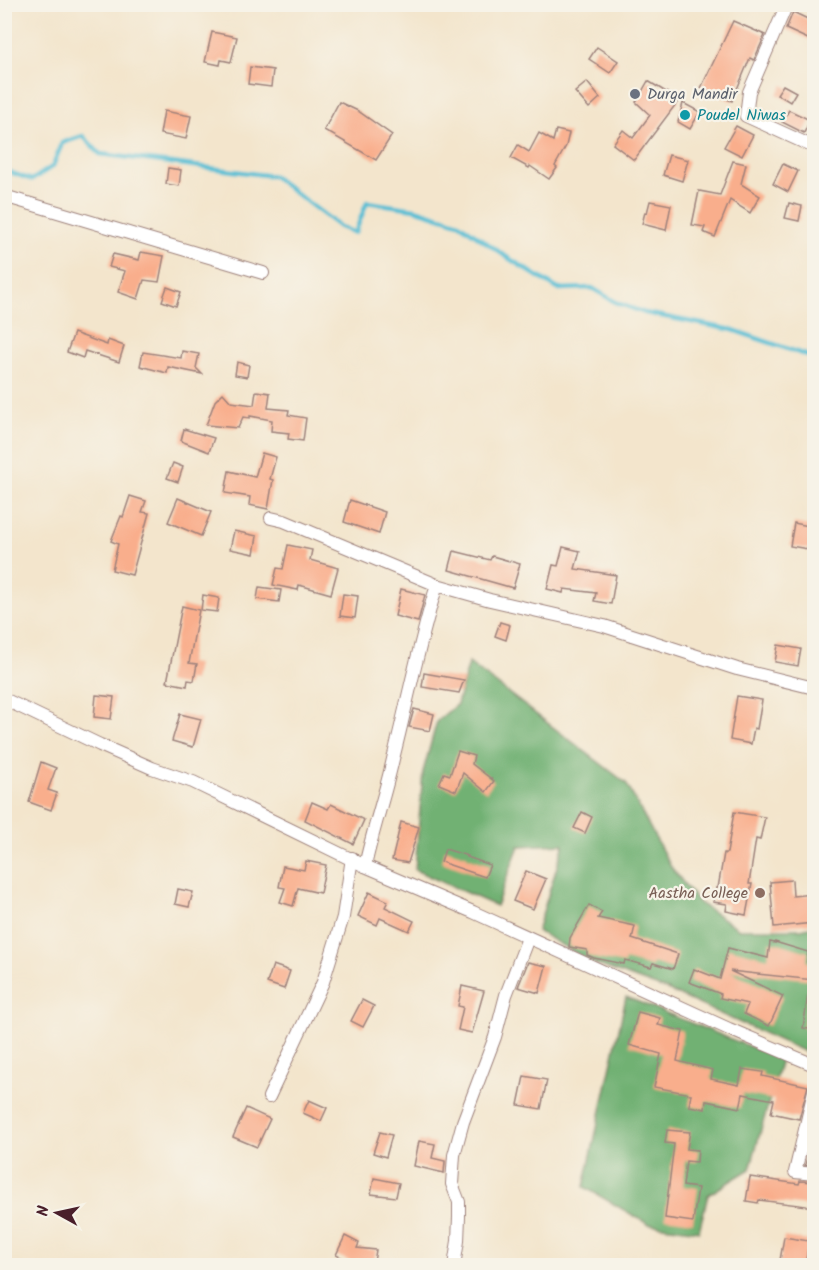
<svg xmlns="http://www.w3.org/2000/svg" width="819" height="1270" viewBox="0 0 819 1270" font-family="Kalam,sans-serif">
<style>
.forest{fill:#71b173;stroke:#5e684f;stroke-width:1.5}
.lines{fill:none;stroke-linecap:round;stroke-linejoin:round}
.stream{stroke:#56bed4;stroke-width:4.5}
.building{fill:#f9ae8c}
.minor-casing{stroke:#9e827c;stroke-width:14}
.minor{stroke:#fff;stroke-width:12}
.worship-dot{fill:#6b7280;stroke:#f7f3e8;stroke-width:2}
.culture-dot{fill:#0f9aa8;stroke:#f7f3e8;stroke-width:2}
.education-dot{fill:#8d6e63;stroke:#f7f3e8;stroke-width:2}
.labels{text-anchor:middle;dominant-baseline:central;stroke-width:4.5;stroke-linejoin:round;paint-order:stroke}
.worship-label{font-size:16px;fill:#5b616d;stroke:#f7f3e8;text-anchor:start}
.culture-label{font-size:16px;fill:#0d838f;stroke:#f7f3e8;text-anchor:start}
.education-label{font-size:16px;fill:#785e54;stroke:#f7f3e8;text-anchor:end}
</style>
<rect width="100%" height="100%" fill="#f7f3e8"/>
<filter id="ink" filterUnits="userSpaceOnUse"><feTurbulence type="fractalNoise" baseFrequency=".0167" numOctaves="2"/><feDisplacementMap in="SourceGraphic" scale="12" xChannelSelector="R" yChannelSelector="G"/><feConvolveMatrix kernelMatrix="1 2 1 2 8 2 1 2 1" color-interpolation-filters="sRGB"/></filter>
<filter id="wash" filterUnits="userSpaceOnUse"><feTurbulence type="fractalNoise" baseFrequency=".008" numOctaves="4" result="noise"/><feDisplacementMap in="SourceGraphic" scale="24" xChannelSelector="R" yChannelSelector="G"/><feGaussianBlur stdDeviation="1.35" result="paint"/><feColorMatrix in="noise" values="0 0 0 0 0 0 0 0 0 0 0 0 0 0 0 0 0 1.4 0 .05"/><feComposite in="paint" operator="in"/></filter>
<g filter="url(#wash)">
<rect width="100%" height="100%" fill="#f3e5cc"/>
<g class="forest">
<path d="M469 663 626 783 671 867 699 903 739 929H801L814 926V1056L667 990 593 963 537 931 564 844 519 846 496 906 415 870 423 772 437 721 457 704Z"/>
<path d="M626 997 781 1059 750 1169 708 1195 699 1231 648 1224 584 1187Z"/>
</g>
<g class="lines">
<path class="stream" d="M4 170 32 180 53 166 62 143 83 136 100 154 273 176 340 227 355 233 367 202 415 209 459 223 505 256 558 289 592 288 617 303 645 313 733 330 814 358"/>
</g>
<g id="blocks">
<g class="building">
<path d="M793 12 814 22V30L810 40 786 29Z"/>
<path d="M733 21 765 35 754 60 750 58 732 101 701 88Z"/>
<path d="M212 32 237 37 231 62 221 60 220 65 205 62Z"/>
<path d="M597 47 618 61 610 73 589 59Z"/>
<path d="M250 67 273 70 271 87 248 84Z"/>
<path d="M648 81 679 100 634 160 613 144 623 130 633 138 650 115 636 102Z"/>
<path d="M587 82 600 98 589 108 575 92Z"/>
<path d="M783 85 796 92 790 102 777 94Z"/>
<path d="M339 102 358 111 392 135 376 160 324 130Z"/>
<path d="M683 103 700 112 690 129 678 122Z"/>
<path d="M789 110 810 120 804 133 782 122Z"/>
<path d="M164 111 191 116 186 139 160 134Z"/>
<path d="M736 126 753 135 742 156 724 147Z"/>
<path d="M556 130 569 133 566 146 555 166 557 168 549 179 530 166 529 168 511 158 518 145 529 152 539 133 553 141Z"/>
<path d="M669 155 688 160 682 181 663 175Z"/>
<path d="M733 161 746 164 741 184 760 196 750 213 730 200 715 237 703 232 705 227 692 225 699 191 720 195Z"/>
<path d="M783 164 798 171 788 192 773 184Z"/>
<path d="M168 168 181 170 179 186 166 184Z"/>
<path d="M650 201 671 205 666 230 642 224 645 212 647 213Z"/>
<path d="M789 203 802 206 799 221 785 218Z"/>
<path d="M141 252 164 256 159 282 144 280 138 299 118 292 125 271 109 267 113 254 139 260Z"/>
<path d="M167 287 181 292 176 306 162 301Z"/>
<path d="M74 333 107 345 108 340 124 346 119 362 85 351 83 358 67 352Z"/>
<path d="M182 351 199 354 196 368 202 374 168 367 167 373 140 366 143 352 181 358Z"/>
<path d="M237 362 249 365 247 377 235 375Z"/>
<path d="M256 391 270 393 268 408 289 410 288 415 306 418 303 441 288 439 289 433 271 431 272 420 250 416V418L243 417 238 428 206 425 215 401 223 393 231 402 254 405Z"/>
<path d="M184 429 214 438 209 452 181 441Z"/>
<path d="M262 453 276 457 270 479 273 480 268 509 249 505 250 497 225 493 229 471 255 477Z"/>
<path d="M173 463 183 467 178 482 167 478Z"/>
<path d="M130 496 146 501 142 512 149 513 132 575 112 570 118 544 111 541 121 516 123 517Z"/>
<path d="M178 498 211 512 201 536 168 522Z"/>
<path d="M350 500 385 512 379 534 344 522Z"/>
<path d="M794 523 814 527V550L790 546Z"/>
<path d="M234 531 257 536 254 554 230 549Z"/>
<path d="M288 545 312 550 310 560 338 568 331 594 299 585 298 590 273 585 277 568 283 569Z"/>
<path d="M563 547 580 551 575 569 616 575 611 604 594 601 596 593 564 589 563 593 547 589 553 565 558 566Z"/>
<path d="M454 551 490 560 492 556 520 564 513 588 449 570Z"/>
<path d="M259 587 281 590 279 602 257 599Z"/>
<path d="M401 589 425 595 418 622 395 616Z"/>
<path d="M343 594 358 596 355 618 340 616Z"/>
<path d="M203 595 219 598 217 612 201 610Z"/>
<path d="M182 606 199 610 189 663 197 664 194 681 188 680 187 686 167 682Z"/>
<path d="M500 622 510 625 506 640 495 636Z"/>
<path d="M778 645 801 649 798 666 775 662Z"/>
<path d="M424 673 464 680 459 693 422 687Z"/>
<path d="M96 695 114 697 111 719 94 717Z"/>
<path d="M737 696 762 700 757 729 754 728 751 744 730 740Z"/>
<path d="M414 709 434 714 430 731 409 727Z"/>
<path d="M180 714 201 719 193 747 172 741Z"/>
<path d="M458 751 474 756 472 764 494 781 486 792 463 773 456 791 439 784 444 773 450 775Z"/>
<path d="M41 762 56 768 48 790 57 793 51 810 29 802Z"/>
<path d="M312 802 328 809 331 804 364 820 353 844 305 820Z"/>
<path d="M582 812 592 817 585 833 574 828Z"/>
<path d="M734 812 765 817 760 840 756 839 749 884H752L746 915 726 911 727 904 713 902 716 888H718L724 853H727Z"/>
<path d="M401 822 419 827 408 863 392 860Z"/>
<path d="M445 849 468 856 467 857 490 865 485 877 441 862Z"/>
<path d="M306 861 326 865 320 893 298 888 293 906 280 902 285 888 279 887 283 866 304 870Z"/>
<path d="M526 871 546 879 533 909 513 901Z"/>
<path d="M792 880 793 896 814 894V923L774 927 770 882Z"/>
<path d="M178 889 193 892 189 907 175 904Z"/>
<path d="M369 892 388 901 385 907 414 921 409 931 380 918 377 925 358 916Z"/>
<path d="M589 905 602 912 598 918 635 926 632 939 678 954 673 969 653 963 651 967 625 960 624 964 594 958 587 955V950L569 947 570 938Z"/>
<path d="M770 942 775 943V942L808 952 807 962 814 963V980L730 971 783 996 769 1026 744 1014 748 1004 720 998 721 994 689 982 694 969 720 979 728 948 768 958Z"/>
<path d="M528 962 546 966 539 993 518 987Z"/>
<path d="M273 965 290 971 284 989 267 983Z"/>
<path d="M462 986 484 991 472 1033 458 1030 463 1007 458 1006Z"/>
<path d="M808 995 814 996V1030L803 1028Z"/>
<path d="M362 1000 374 1006 363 1027 351 1021Z"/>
<path d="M638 1012 660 1018 658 1025 683 1031 677 1061 713 1070 711 1079 739 1085 742 1069 763 1072 762 1076 808 1086 799 1119 771 1113 774 1100 743 1094 740 1108 706 1101 705 1109 689 1106 691 1094 654 1087 661 1054 629 1045Z"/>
<path d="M524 1076 547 1080 541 1109 518 1105Z"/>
<path d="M309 1100 327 1108 321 1121 303 1113Z"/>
<path d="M246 1108 270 1119 257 1147 233 1137Z"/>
<path d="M667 1130 690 1132 687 1149 698 1150 697 1162 686 1161 683 1186 698 1188 693 1222 665 1218 674 1144 665 1143Z"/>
<path d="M380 1132 392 1135 386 1157 373 1153Z"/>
<path d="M419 1141 435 1144 432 1158 445 1161 444 1173 414 1166Z"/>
<path d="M808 1155H814V1166L805 1165Z"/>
<path d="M750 1177 799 1184 800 1181 814 1182V1207L759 1200 758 1203 746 1201Z"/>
<path d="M374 1178 399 1183 396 1197 371 1194Z"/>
<path d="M345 1236 359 1243 357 1248 376 1250 374 1262 355 1260 354 1263 336 1255Z"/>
<path d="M784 1237 809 1241 805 1266H779Z"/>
</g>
</g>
</g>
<g filter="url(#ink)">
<use href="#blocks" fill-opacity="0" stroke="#9e827c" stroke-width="1.5"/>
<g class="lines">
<g class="minor-casing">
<g id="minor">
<path d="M787 4 749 92 746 116 814 147"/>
<path d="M4 196 263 273"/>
<path d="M271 518 284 521 437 585 490 600 604 626 737 669 814 688"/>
<path d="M4 699 100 745 152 768 193 782 365 866 473 912 729 1029 814 1065"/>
<path d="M365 866C373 829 385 795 393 759 408 700 419 642 437 585"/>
<path d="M814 1091 795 1172 814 1174"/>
<path d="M269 1097 323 982 343 917 352 858"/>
<path d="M454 1266 458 1241 459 1217V1202L452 1184 454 1155 463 1122 495 1037 506 995 528 938"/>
</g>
</g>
<use href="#minor" class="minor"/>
</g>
</g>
<circle class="worship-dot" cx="635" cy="94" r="6"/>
<circle class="culture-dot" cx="685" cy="115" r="6"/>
<circle class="education-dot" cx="760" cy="893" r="6"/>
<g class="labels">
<g class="worship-label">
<text x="647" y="94">Durga Mandir</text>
</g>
<g class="culture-label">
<text x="697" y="115">Poudel Niwas</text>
</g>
<g class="education-label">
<text x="748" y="893">Aastha College</text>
</g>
</g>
<rect width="819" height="1270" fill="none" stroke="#f7f3e8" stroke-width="24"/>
<g transform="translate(57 1213) rotate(278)" stroke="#f7f3e8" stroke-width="4.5" paint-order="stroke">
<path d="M0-4.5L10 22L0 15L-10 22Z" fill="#4a1f2b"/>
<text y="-9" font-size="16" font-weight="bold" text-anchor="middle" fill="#4a1f2b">N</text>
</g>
</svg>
